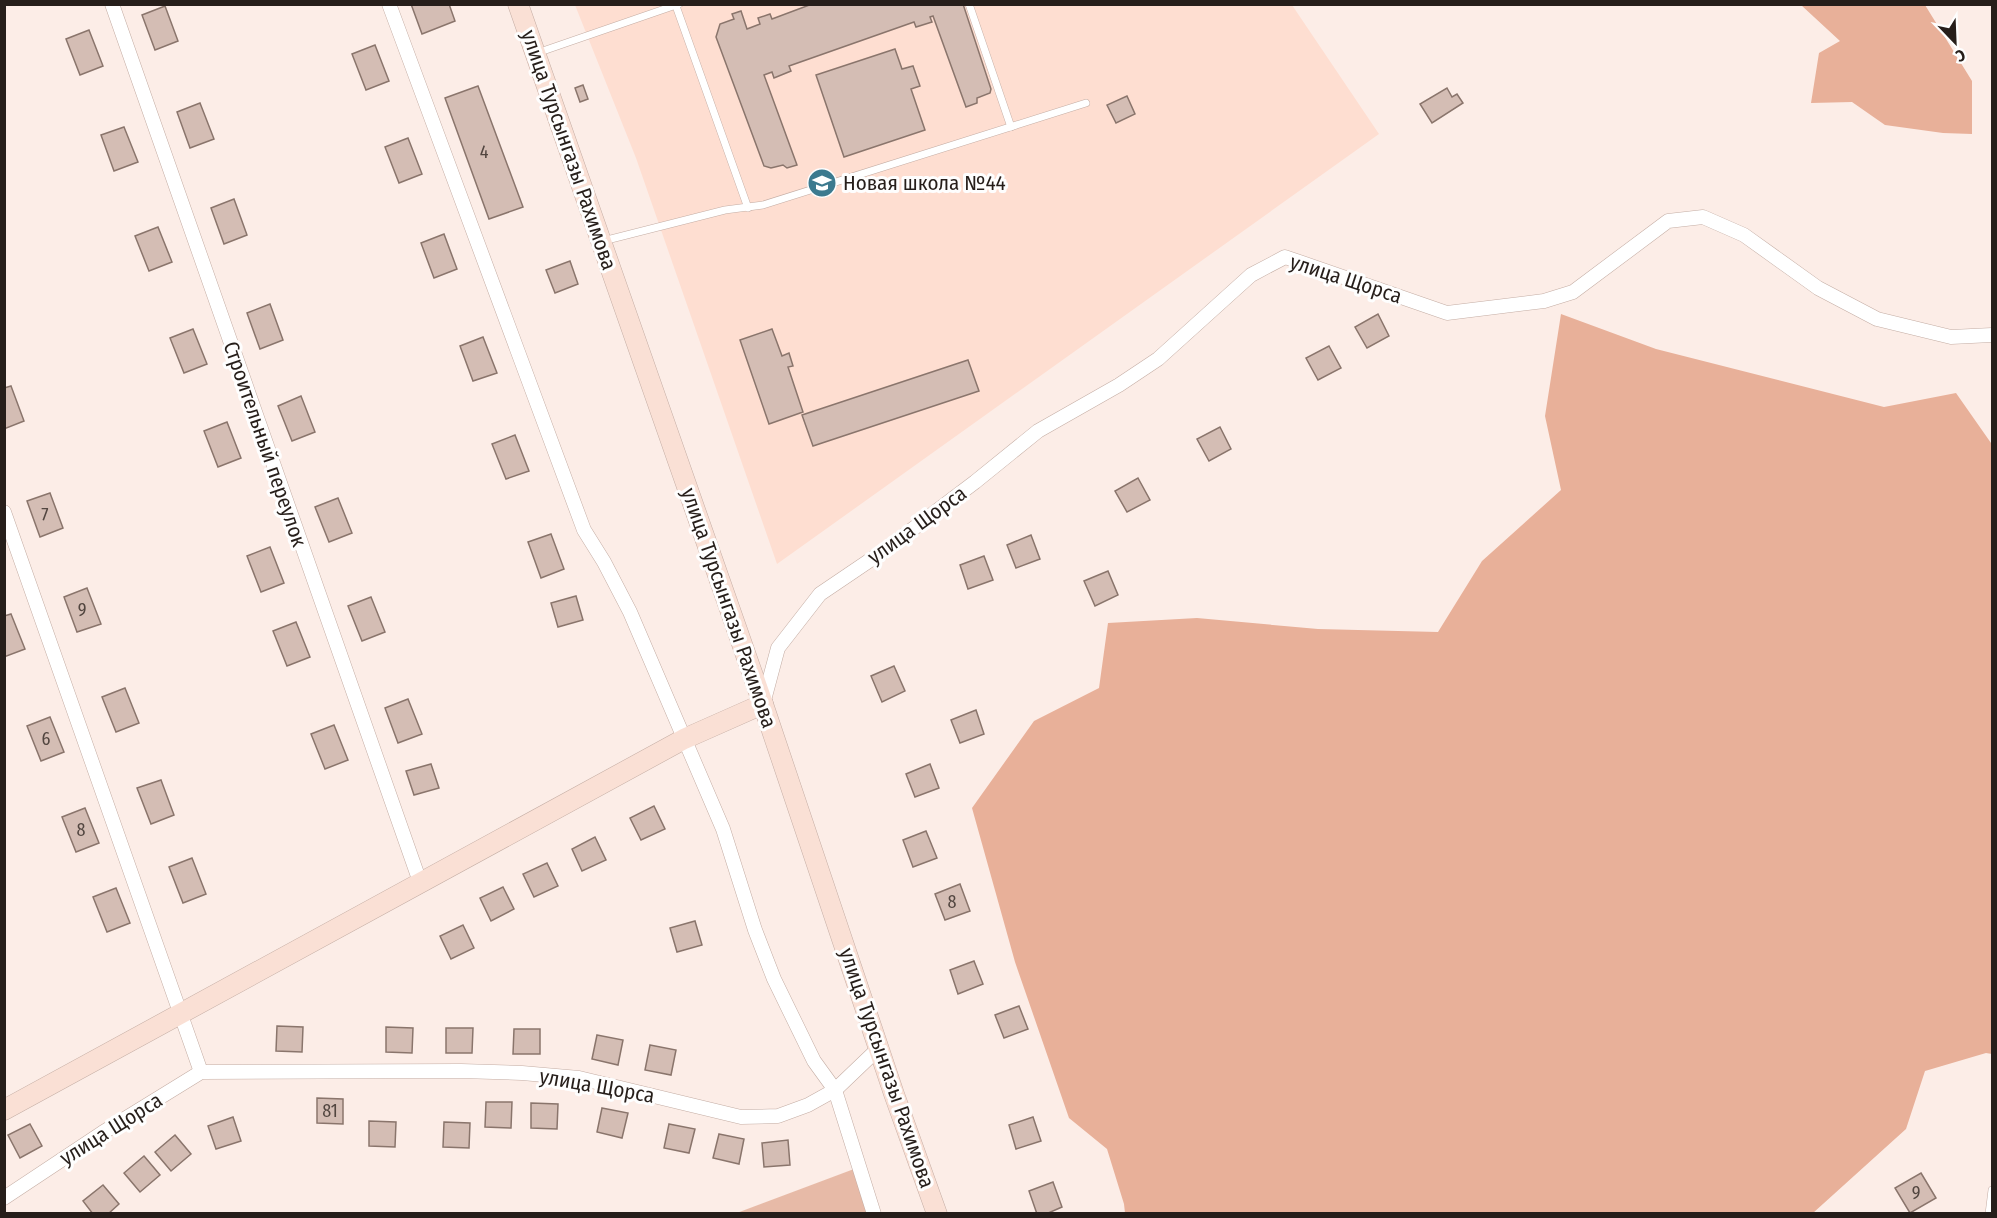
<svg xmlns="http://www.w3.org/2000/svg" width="1997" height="1218" viewBox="0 0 1997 1218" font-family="'Fira Sans Condensed',sans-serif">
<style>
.built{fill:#feded1}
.green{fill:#e7baa7}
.forest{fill:#e8b099}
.building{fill:#d4bdb4;stroke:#8a756c;stroke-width:1.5}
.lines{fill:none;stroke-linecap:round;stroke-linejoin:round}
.lane-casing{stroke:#c4ada4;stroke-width:8}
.street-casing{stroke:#c4ada4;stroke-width:15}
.secondary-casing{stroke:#c4ada4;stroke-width:21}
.lane{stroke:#fff;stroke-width:7}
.street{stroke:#fff;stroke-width:14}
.secondary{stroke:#fae0d5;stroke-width:20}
.labels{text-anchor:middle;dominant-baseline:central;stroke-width:6;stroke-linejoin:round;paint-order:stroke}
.number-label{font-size:18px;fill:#524640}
.street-label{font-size:21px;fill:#261e1a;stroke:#fefefe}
.poi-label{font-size:21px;fill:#261e1a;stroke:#fefefe;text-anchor:start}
</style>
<rect width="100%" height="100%" fill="#fcede7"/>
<path class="built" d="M575 5H1292L1379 134 777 564 636 158Z"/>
<path class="green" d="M862 1166 881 1213 734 1214Z"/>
<g class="forest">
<path d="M1801 5H1925L1972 81V134L1943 133 1885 125 1852 102 1811 103 1819 53 1840 41Z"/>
<path d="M1561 314 1656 349 1884 407 1956 393 1991 443 1992 444V1054L1986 1053 1925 1071 1906 1129 1813 1213H1125L1124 1204 1107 1149 1069 1118 1015 962 972 808 1034 721 1099 688 1108 623 1197 618 1318 629 1438 632 1482 561 1561 490 1545 416Z"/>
</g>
<g class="building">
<path d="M411 4H449L455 21 422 34Z"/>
<path d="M812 4H963L991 89 990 93 977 98V103L966 107 933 16 930 17 932 22 916 27 914 22 789 66 791 71 774 78 772 72 764 75 797 165 787 168 783 165 771 168 764 166 716 37 720 24 734 19 732 14 741 11 747 29 760 24 758 18 770 14 772 19Z"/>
<path d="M165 6 178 41 155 50 142 15Z"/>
<path d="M89 30 103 66 80 75 66 39Z"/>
<path d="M375 45 389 81 366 90 352 54Z"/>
<path d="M895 49 902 69 913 66 920 86 911 89 925 130 844 157 816 75Z"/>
<path d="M583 85 588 99 580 102 575 88Z"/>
<path d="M478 86 523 207 489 219 445 98Z"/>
<path d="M1447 88 1452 97 1457 94 1463 103 1432 123 1420 104Z"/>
<path d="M1127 96 1135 114 1116 123 1107 105Z"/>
<path d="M200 103 214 139 190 148 177 112Z"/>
<path d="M124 127 138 162 114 171 101 135Z"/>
<path d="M408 138 422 174 399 183 385 147Z"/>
<path d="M234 199 247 235 224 244 211 208Z"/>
<path d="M158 227 172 262 149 271 135 236Z"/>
<path d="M444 234 457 269 434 278 421 243Z"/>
<path d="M570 261 578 284 555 293 546 270Z"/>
<path d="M270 304 283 340 260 349 247 313Z"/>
<path d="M1378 314 1389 336 1367 348 1355 327Z"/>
<path d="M193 329 207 364 184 373 170 338Z"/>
<path d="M772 329 782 356 789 353 793 366 788 367 803 412 769 424 740 340Z"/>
<path d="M483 337 497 373 473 381 460 346Z"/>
<path d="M1329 346 1341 368 1318 380 1306 358Z"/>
<path d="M968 360 979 391 813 446 802 415Z"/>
<path d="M11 386 24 421 4 429V388Z"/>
<path d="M301 396 315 432 292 441 278 406Z"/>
<path d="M227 422 241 458 218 467 204 431Z"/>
<path d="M1220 427 1231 449 1209 461 1197 439Z"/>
<path d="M515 435 529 471 506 479 492 444Z"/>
<path d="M1138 478 1150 500 1127 512 1115 491Z"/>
<path d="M50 493 63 528 40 537 27 501Z"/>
<path d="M338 498 352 533 329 542 315 507Z"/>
<path d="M551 534 564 569 541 578 528 542Z"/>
<path d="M1031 535 1040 559 1016 568 1007 545Z"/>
<path d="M270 547 284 583 261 592 247 556Z"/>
<path d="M984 556 993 580 968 589 960 565Z"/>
<path d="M1108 571 1118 595 1095 606 1084 581Z"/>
<path d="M87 588 101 624 77 632 64 597Z"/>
<path d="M576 596 583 620 558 627 551 603Z"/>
<path d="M371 597 385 632 362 641 348 606Z"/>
<path d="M11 614 25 649 4 657V616Z"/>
<path d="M296 622 310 657 287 666 273 631Z"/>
<path d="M894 666 905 691 882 702 871 676Z"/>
<path d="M125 688 139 723 116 732 102 697Z"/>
<path d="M408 699 422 734 398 743 385 708Z"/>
<path d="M976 710 984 734 960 743 951 720Z"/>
<path d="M50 717 64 752 41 761 27 726Z"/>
<path d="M334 725 348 760 325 769 311 734Z"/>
<path d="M431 764 439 788 414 795 406 771Z"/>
<path d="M930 764 939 788 915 797 906 774Z"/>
<path d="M161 780 174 815 151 824 137 788Z"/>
<path d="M654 806 665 829 641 840 630 818Z"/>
<path d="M85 808 99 843 76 852 62 817Z"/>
<path d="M926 831 937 858 913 867 903 840Z"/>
<path d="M595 837 606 860 582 871 572 849Z"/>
<path d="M192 858 206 894 183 903 169 867Z"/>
<path d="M547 863 558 886 534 897 523 874Z"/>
<path d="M960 884 970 911 945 920 935 894Z"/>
<path d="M503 887 514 909 491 921 480 898Z"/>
<path d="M116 888 130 923 107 932 93 897Z"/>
<path d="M695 921 702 945 677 952 670 928Z"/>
<path d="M463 925 474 948 451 959 440 936Z"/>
<path d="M974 961 983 984 958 994 950 970Z"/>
<path d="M1019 1006 1028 1029 1004 1038 995 1015Z"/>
<path d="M277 1026 303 1027 302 1052 276 1051Z"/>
<path d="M386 1027 413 1028 412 1053 386 1052Z"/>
<path d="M446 1028H473L472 1053H446Z"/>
<path d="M514 1029H540V1054H513Z"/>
<path d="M597 1035 623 1040 618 1065 592 1059Z"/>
<path d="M650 1045 676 1050 671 1075 645 1070Z"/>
<path d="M317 1098 343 1099V1124L317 1123Z"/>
<path d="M486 1102H512L511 1128 485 1127Z"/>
<path d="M531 1103 558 1104 557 1129 531 1128Z"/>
<path d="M602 1108 628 1113 622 1138 597 1132Z"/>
<path d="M233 1117 241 1141 216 1149 208 1126Z"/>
<path d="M1033 1117 1041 1141 1016 1149 1009 1125Z"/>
<path d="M369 1121 396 1122 395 1147 369 1146Z"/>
<path d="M444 1122 470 1123 469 1148 443 1147Z"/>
<path d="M30 1124 42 1146 20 1158 8 1135Z"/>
<path d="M669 1124 695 1129 689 1153 664 1148Z"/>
<path d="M719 1134 744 1139 739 1164 713 1158Z"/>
<path d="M175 1135 191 1154 171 1171 155 1152Z"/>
<path d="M788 1140 790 1165 764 1167 762 1143Z"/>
<path d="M144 1156 160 1175 140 1192 124 1173Z"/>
<path d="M1921 1173 1936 1198 1910 1213 1895 1188Z"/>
<path d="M1053 1182 1062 1207 1046 1214H1037L1029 1191Z"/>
<path d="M103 1185 119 1204 108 1214H93L83 1201Z"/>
</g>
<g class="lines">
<g class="lane-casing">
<g id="lane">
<path d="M969 4 1011 127"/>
<path d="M676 6 748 208"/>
<path d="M537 53 679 4"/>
<path d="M603 241 725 210 763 205 1086 103"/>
<path d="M1989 1214 1992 1190"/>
</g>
</g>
<g class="street-casing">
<g id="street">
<path d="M112 4 420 882"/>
<path d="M389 4 584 530 604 562 630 612 723 829 755 930 774 979 814 1061 835 1090 874 1214"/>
<path d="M4 512 201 1072"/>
<path d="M763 704 778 648 820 594 885 550 975 482 1038 431 1119 385 1158 359 1251 275 1285 257 1447 313 1544 301 1573 292 1668 221 1703 217 1744 235 1818 288 1877 319 1951 337 1992 335"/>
<path d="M4 1198 102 1133 201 1072 461 1071 522 1073 579 1078 741 1117 778 1116 808 1105 835 1090 880 1047"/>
</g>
</g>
<g class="secondary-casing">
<g id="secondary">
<path d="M518 4 763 704 894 1094 937 1214"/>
<path d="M4 1110 684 739 763 704"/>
</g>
</g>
<use href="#lane" class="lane"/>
<use href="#street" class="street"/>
<use href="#secondary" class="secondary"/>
</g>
<defs>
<g id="school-disc" transform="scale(1.5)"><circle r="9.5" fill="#3c7a8f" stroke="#fefefe"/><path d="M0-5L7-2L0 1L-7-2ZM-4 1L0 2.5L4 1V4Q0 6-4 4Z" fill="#fff"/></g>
</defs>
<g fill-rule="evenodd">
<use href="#school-disc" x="822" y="183"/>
</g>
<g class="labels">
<g class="number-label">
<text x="484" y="152">4</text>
<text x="45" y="515">7</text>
<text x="82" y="610">9</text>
<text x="46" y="739">6</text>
<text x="81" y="830">8</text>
<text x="952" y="902">8</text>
<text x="330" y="1111">81</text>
<text x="1916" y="1193">9</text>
</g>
<g class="street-label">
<text transform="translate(569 150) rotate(71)">улица Турсынгазы Рахимова</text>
<text transform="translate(1346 279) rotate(18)">улица Щорса</text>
<text transform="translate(265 444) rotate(71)">Строительный переулок</text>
<text transform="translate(917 525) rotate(-36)">улица Щорса</text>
<text transform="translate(729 608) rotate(71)">улица Турсынгазы Рахимова</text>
<text transform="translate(887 1068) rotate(71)">улица Турсынгазы Рахимова</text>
<text transform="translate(597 1086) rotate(10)">улица Щорса</text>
<text transform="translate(111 1129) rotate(-32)">улица Щорса</text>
</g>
<g class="poi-label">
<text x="843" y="183">Новая школа №44</text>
</g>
</g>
<rect width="1997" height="1218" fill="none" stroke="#261e1a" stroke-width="12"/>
<g transform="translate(1955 42) rotate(157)" stroke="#fefefe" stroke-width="4.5" paint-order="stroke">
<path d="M0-4.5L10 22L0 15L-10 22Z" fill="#261e1a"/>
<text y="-9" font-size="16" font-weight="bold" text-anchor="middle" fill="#261e1a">С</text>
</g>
</svg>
